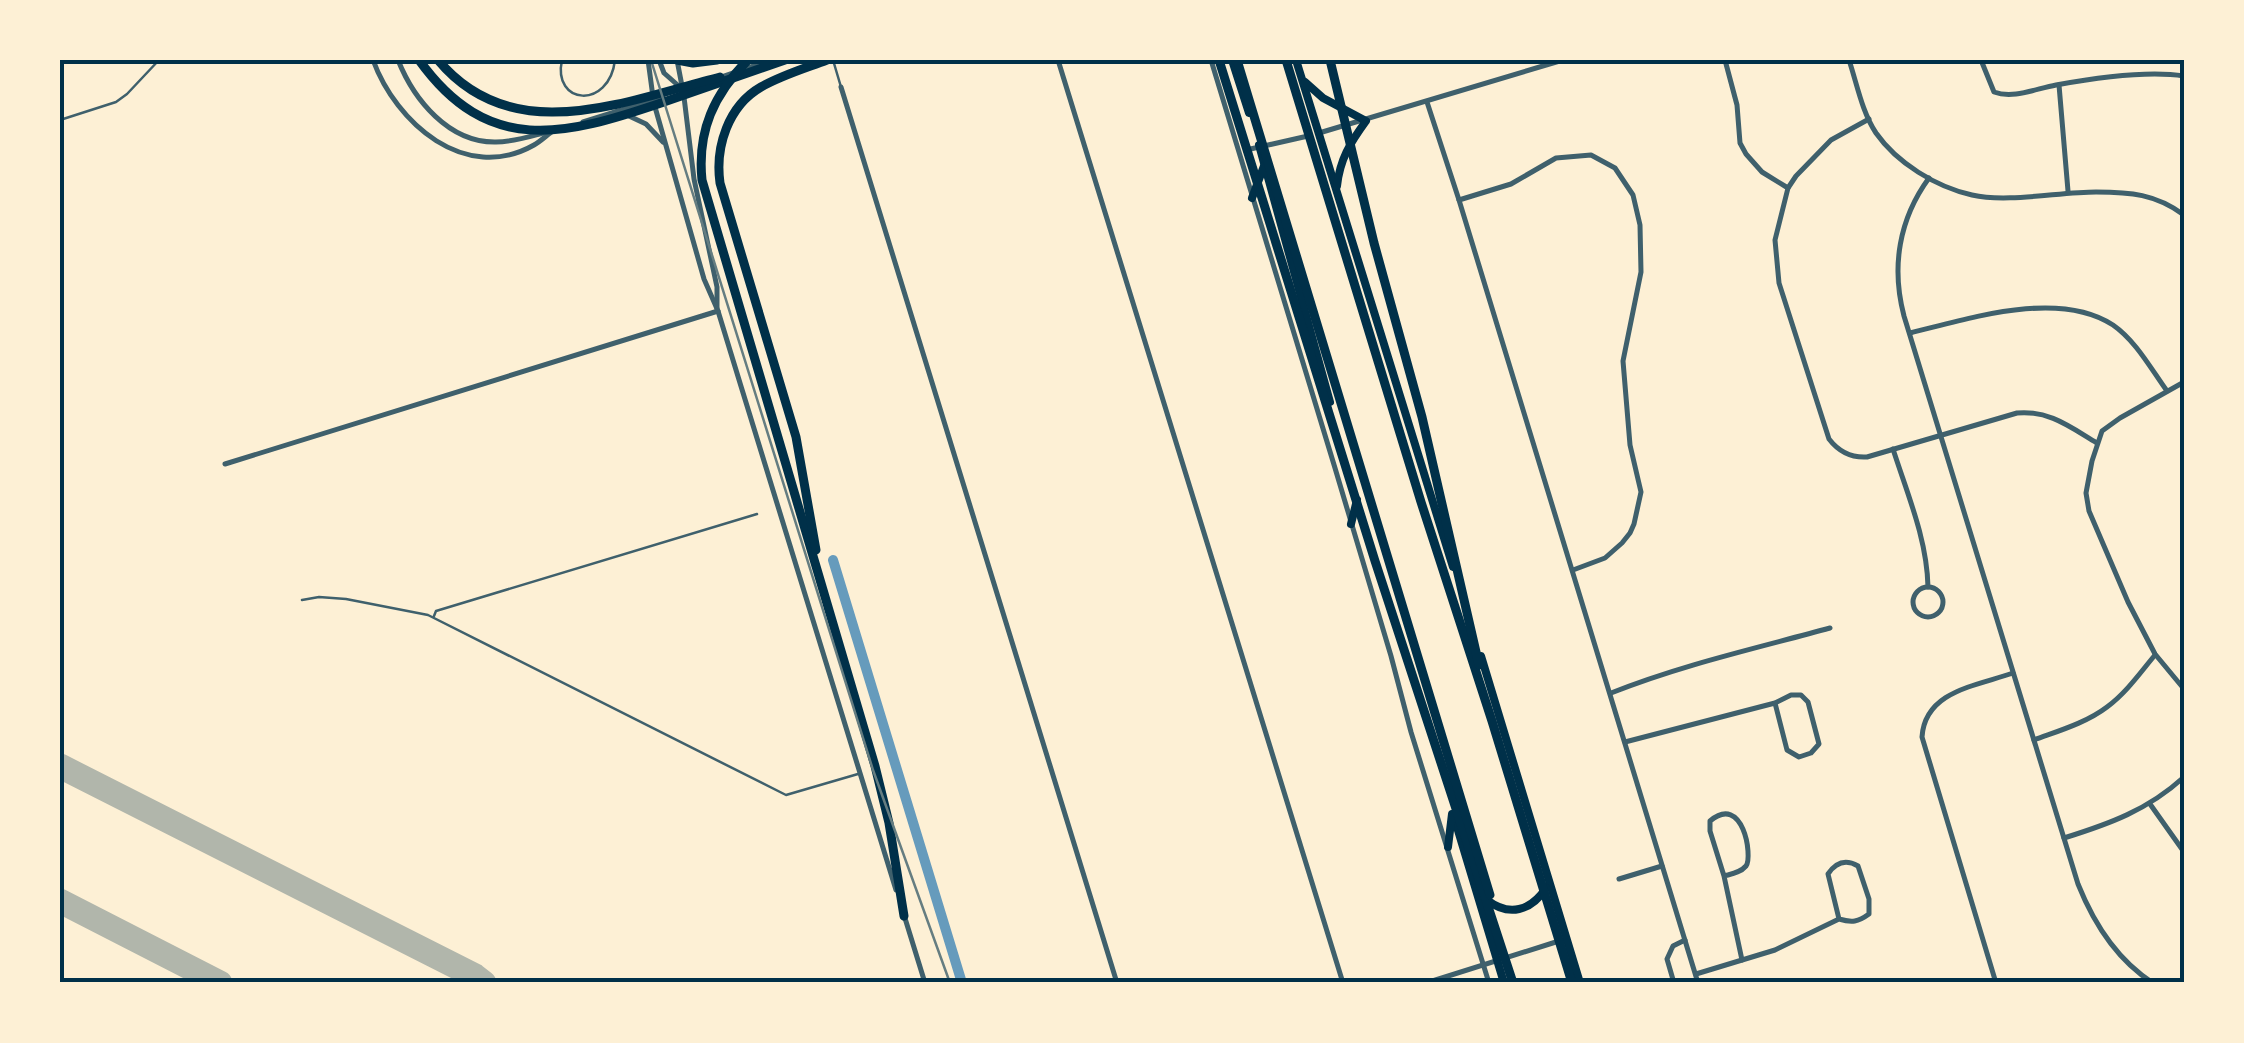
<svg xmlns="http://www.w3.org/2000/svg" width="2244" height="1043" viewBox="0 0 2244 1043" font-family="Mulish,sans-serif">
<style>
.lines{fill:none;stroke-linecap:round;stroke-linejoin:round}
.canal{stroke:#669bbc;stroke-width:10}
.taxiway{stroke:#b1b6ab;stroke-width:25}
.service{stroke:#3f606c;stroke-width:2.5}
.minor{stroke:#3f606c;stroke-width:5}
.primary{stroke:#003049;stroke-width:8}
.motorway{stroke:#003049;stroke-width:9}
.rail{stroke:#657d81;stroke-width:2.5}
.neatline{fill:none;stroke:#003049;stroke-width:4}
</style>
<rect width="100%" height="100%" fill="#fdf0d5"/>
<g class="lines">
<path class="canal" d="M833 560 962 983"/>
<g class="taxiway">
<path d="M60 766 475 976 484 983"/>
<path d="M60 901 220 983"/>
</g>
<g class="service">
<path d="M562 60C552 105 609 110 615 60"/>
<path d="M833 60 841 87"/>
<path d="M60 120 116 102 127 94 159 60"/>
<path d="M60 405 62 414 60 421"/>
<path d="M302 600 319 597 346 599 428 615 786 795 858 774"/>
<path d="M434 616 436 611 757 514"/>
</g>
<g class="minor">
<path d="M373 60C396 123 465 184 534 145 541 141 547 135 553 131"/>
<path d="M398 60C414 100 449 143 496 142 512 142 528 137 543 133"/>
<path d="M648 60 653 97"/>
<path d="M659 60 664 73 681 88"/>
<path d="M677 60 682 86"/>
<path d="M1058 60 1343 983"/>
<path d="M1211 60 1335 468 1391 656 1411 732 1489 983"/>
<path d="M1725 60 1737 105 1740 143 1746 154 1762 172 1788 188"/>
<path d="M1849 60C1857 84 1862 112 1876 133 1897 163 1936 187 1972 195 2007 203 2059 192 2096 192 2130 192 2156 194 2184 215"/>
<path d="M1981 60 1994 92C2013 99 2035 89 2056 85 2094 78 2146 70 2184 76"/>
<path d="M721 77 771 60"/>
<path d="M2059 85 2068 191"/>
<path d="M841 87 1117 983"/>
<path d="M684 97 694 179 717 287V308"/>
<path d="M1427 102 1459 200 1698 983"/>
<path d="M655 107 704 279 718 311 740 383 896 890"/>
<path d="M629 116 646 124 663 142"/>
<path d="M1869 119 1831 140 1796 176 1788 188 1775 240 1779 283 1829 439C1839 452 1851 458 1867 457L2017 413C2049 410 2070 427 2097 443"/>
<path d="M583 122 663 97"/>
<path d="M1319 133 1563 60"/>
<path d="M1246 150 1308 136"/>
<path d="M1929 178C1899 219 1891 267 1904 316L2078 884C2094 924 2117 960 2153 983"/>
<path d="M1459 200 1511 184 1556 158 1591 155 1615 168 1633 195 1640 225 1641 272 1623 361 1630 445 1641 492 1634 524 1630 533 1622 543 1605 558 1573 570"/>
<path d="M1910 333C1968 319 2058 289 2113 325 2136 341 2151 369 2167 391"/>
<path d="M2184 382 2120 418 2102 431 2092 461 2086 493 2089 511 2128 602 2155 654 2184 689"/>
<path d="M1893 449C1907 493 1927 539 1928 587"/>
<path d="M225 464 718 311"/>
<circle cx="1928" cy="602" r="15"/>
<path d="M1611 693C1681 665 1757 648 1830 628"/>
<path d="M2034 740C2058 731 2086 723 2107 707 2126 693 2140 673 2155 655"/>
<path d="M1625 742 1775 703 1791 695H1801L1808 702 1819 744 1811 753 1799 757 1787 750 1775 703"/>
<path d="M2150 804 2184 852"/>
<path d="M2064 838C2109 824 2148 810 2184 777"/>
<path d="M1724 876C1731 874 1740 873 1746 866 1753 856 1743 793 1710 821V831L1724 876 1742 960"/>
<path d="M1619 879 1662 866"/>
<path d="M904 915 925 983"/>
<path d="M1696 974 1775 950 1839 919 1828 874C1836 862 1846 859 1858 866L1869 899V914C1858 922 1852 923 1839 919"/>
<path d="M1426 983 1559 941"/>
<path d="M1674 983 1667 959 1673 946 1685 940"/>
<path d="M1996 983 1922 737C1925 691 1976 686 2013 673"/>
</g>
<g class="primary">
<path d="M1232 60 1249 113"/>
<path d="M1296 60 1453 567"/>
<path d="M1305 82 1323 98 1366 121C1350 143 1340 159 1337 186"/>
<path d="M1259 145 1330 402"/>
<path d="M1252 198 1264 166"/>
<path d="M1351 524 1357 500"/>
<path d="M1481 656 1580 983"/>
<path d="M1454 817 1504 983"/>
<path d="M1448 847 1452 814"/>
<path d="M1487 900C1509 917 1531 911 1546 888"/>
</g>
<g class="motorway">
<path d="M419 60C488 156 564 136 661 103 702 89 744 74 785 60"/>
<path d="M438 60C513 150 625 101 720 77"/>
<path d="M677 60 693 63 717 60"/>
<path d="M748 60C714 94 697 131 702 180L875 766 889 823 904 916"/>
<path d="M1219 60 1375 561 1513 983"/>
<path d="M1237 60 1490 895"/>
<path d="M1286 60 1421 502 1492 721 1572 983"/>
<path d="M1330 60 1374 243 1422 417 1479 665"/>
<path d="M816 550 796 437 720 183C715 147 728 106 761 87 782 75 806 68 827 60"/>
</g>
<path class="rail" d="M651 60 873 770 950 983"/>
</g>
<rect width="2244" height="1043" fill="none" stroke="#fdf0d5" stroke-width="125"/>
<rect x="62" y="62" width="2120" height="918" class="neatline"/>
</svg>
